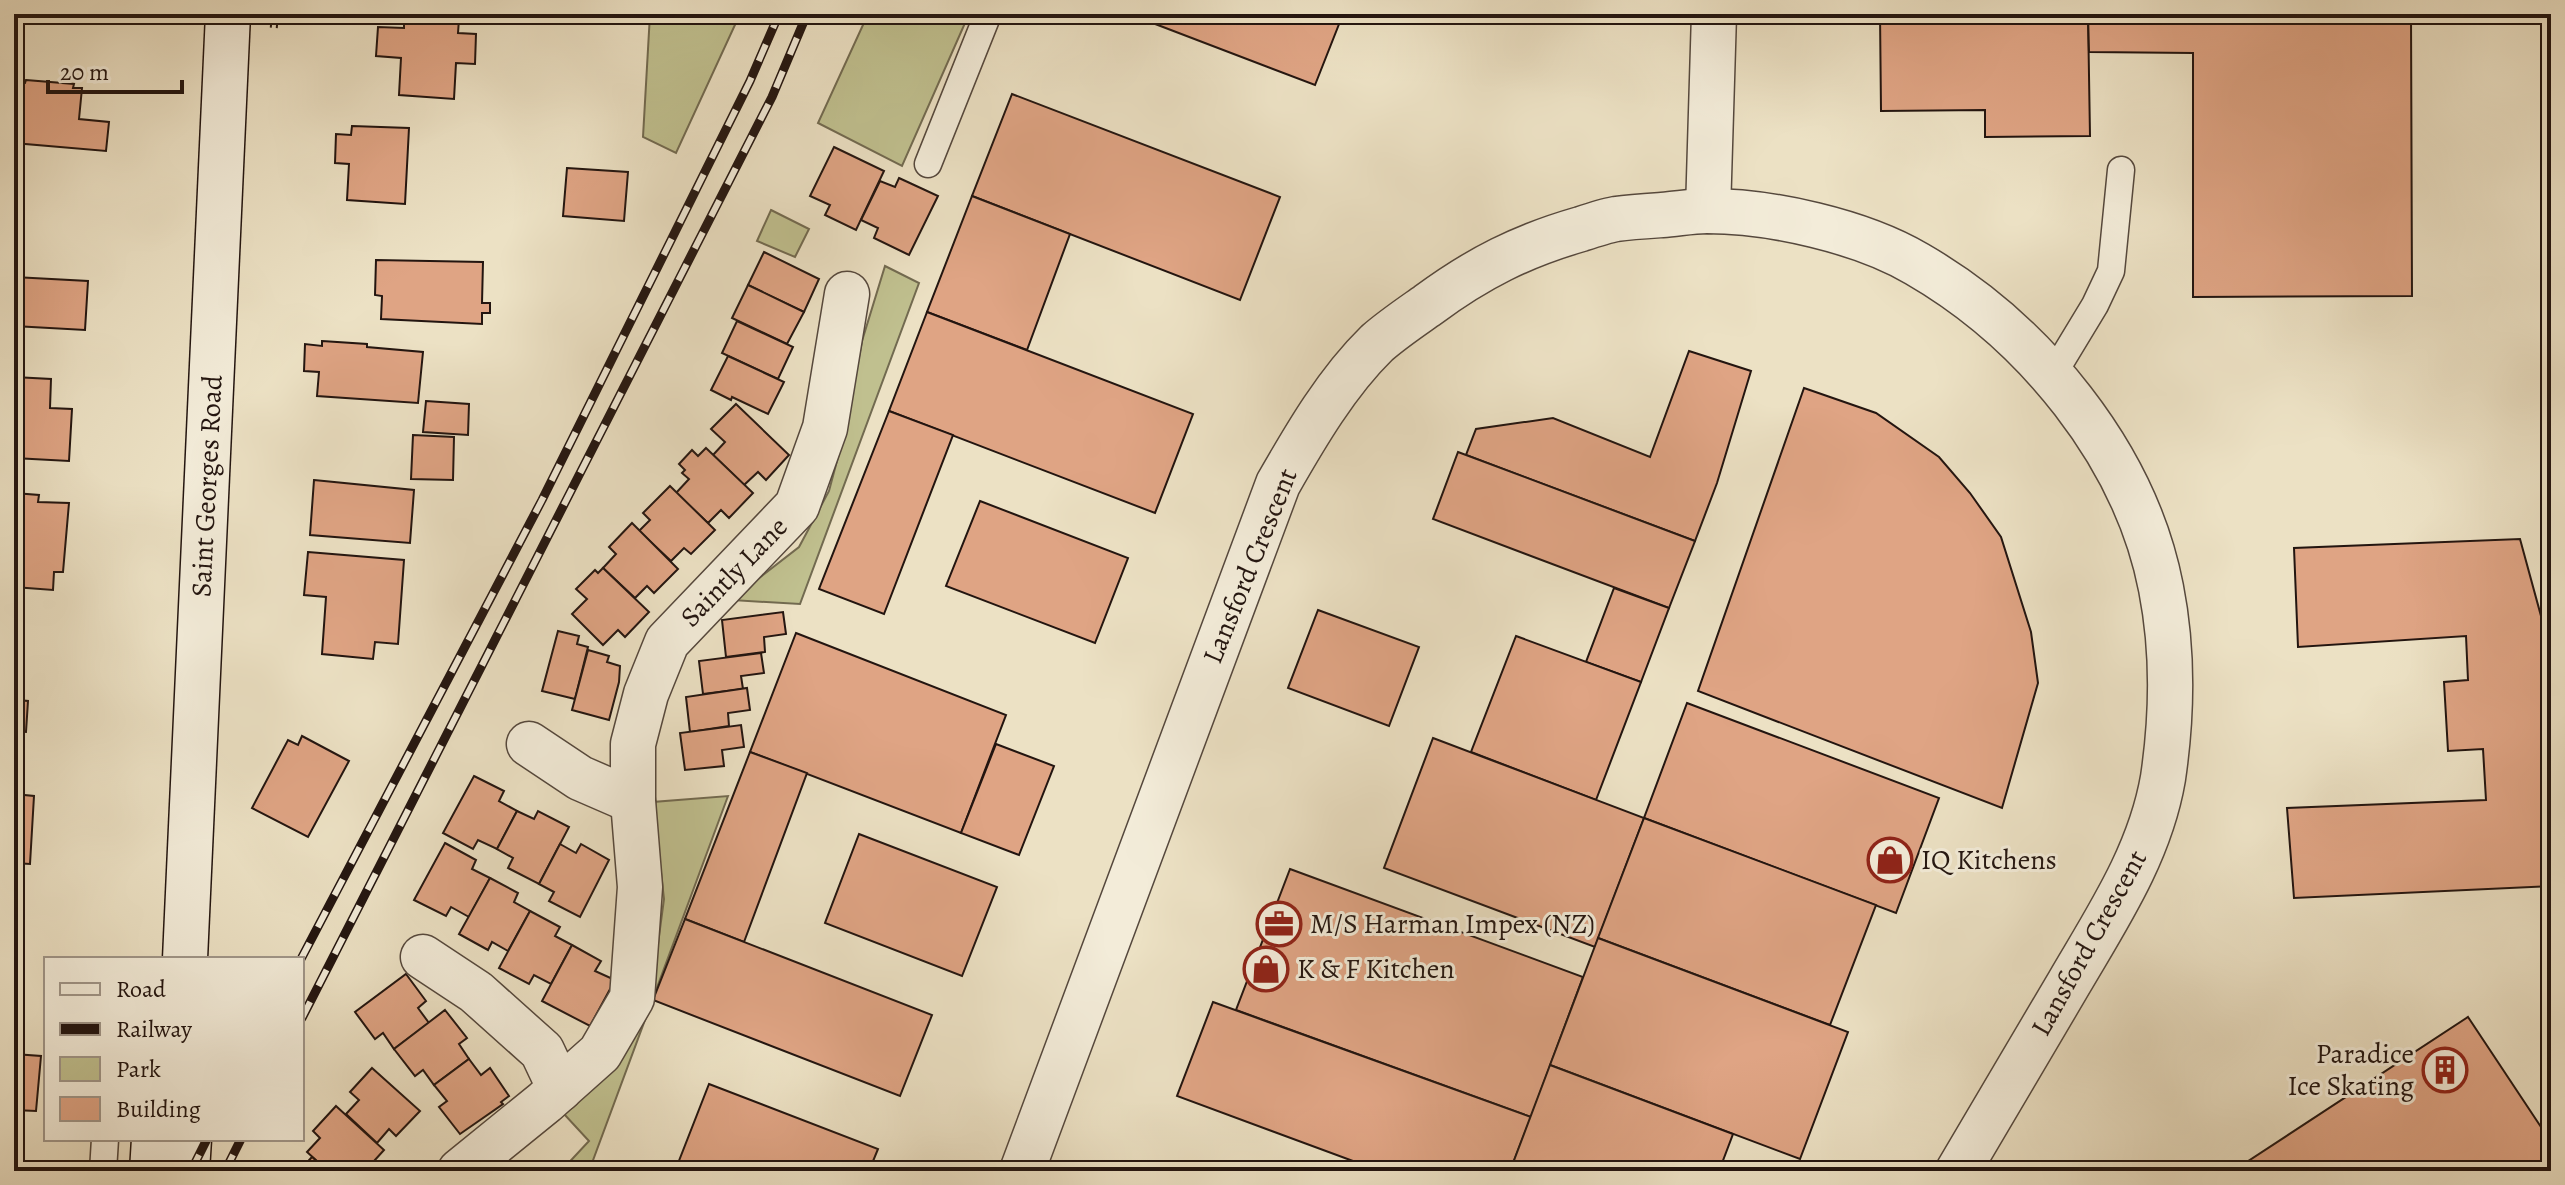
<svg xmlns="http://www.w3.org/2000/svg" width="2565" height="1185" viewBox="0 0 2565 1185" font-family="Alegreya,serif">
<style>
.green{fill:#c0c08f;stroke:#726a50;stroke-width:2}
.building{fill:#dfa484;stroke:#231510;stroke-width:2}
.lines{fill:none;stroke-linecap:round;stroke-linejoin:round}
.lane-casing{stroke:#55483d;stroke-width:29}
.street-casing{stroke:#55483d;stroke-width:47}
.secondary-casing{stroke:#231510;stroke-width:47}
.path{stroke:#231510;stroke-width:5;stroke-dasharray:2 4;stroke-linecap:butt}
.lane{stroke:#f3ecd9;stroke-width:26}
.street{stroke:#f3ecd9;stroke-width:44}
.secondary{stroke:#f3ecd9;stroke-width:44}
.rail-casing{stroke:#231510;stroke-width:9}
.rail{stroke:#f3ecd9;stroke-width:6;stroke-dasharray:18;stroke-linecap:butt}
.labels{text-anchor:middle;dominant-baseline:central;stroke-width:6;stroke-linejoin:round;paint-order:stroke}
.street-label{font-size:28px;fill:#231510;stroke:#f3ecd9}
.poi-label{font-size:28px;fill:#231510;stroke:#f3ecd9;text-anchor:start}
</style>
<rect width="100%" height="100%" fill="#ece1c4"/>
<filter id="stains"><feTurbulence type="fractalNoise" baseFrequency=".0025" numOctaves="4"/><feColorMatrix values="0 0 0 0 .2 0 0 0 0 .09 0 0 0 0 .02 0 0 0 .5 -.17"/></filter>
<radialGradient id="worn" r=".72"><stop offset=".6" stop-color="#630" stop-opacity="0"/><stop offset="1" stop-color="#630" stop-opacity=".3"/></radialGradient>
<g class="green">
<path d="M650 14H740L676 153 643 137Z"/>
<path d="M868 14H969L902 166 818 123Z"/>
<path d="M771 210 809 229 795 257 757 241Z"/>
<path d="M885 266 919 283 800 604 731 600 799 547 829 491 845 431 862 341Z"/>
<path d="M728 796 589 1171H561L589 1141 564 1114 617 1058 654 974 664 899 653 802Z"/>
</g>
<g class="building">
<path d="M1129 14H1343L1315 85Z"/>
<path d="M1880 14H2088L2090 136 1985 137V110L1881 111Z"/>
<path d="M2088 14H2411L2412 296 2193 297V53L2089 52Z"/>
<path d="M404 15 459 19 458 33 476 34 475 64 456 63 454 99 399 95 401 58 376 56 378 27 404 28Z"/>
<path d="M26 80 74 84 73 88H82L79 119 109 122 106 151 14 143V82L25 83Z"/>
<path d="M1012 94 1280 197 1240 300 972 196Z"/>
<path d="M352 126 409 128 405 204 347 200 349 164 335 163 336 134 351 135Z"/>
<path d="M834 147 884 171 856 230 825 215 830 205 810 196Z"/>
<path d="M567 168 628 172 624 221 563 216Z"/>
<path d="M899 178 938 196 909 255 874 238 878 228 861 220 880 181 895 187Z"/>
<path d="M972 196 1070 234 1027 350 927 312Z"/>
<path d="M764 252 819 279 804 312 748 285Z"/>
<path d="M376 260 483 262 482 303H490V313H482V324L381 319 382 296 375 295Z"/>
<path d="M14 277 88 281 85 330 14 326Z"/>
<path d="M748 285 804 312 787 344 732 318Z"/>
<path d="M927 312 1193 414 1155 513 889 411Z"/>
<path d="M737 321 793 347 778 379 722 353Z"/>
<path d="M322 341 367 344V347L423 352 418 403 317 396 319 372 304 371 305 344 322 346Z"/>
<path d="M1689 351 1751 371 1717 483 1695 541 1466 455 1476 429 1553 418 1650 457Z"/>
<path d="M728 356 784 382 768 414 732 397 731 400 711 390Z"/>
<path d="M14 377 51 379 50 408 72 409 69 461 14 458Z"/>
<path d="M1804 388 1876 413 1939 457 1970 493 2001 537 2031 632 2038 683 2002 808 1698 691Z"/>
<path d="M426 401 469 404 468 435 423 432Z"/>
<path d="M736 404 789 455 766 480 758 472 744 485 713 455 725 442 711 429Z"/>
<path d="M889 411 953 435 884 614 819 589Z"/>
<path d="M413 435 454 437 453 480 411 479Z"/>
<path d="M706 448 753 493 729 518 721 510 708 523 676 493 689 479 682 473 685 470 679 464 692 450 698 456Z"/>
<path d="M1458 452 1695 541 1669 608 1433 519Z"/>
<path d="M314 480 414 490 410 543 310 535Z"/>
<path d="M670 486 715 530 691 554 684 548 671 561 639 531 650 520 643 513Z"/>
<path d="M14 493 39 495 38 502 69 503 63 572H54L53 590 14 587Z"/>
<path d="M980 501 1128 558 1095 643 946 586Z"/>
<path d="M632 523 678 569 654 593 647 586 635 598 603 568 616 554 609 547Z"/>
<path d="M2520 539 2544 627 2551 725V886L2294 898 2287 808 2486 800 2483 749 2448 751 2444 682 2468 680 2466 636 2298 647 2294 548Z"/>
<path d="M308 552 404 560 398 644 375 642 373 659 322 654 326 597 304 595Z"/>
<path d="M603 568 649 612 625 637 618 630 603 645 572 614 587 599 576 589 595 570 598 573Z"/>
<path d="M1614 588 1669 608 1641 682 1586 662Z"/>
<path d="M1318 610 1419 647 1389 726 1288 688Z"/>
<path d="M783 612 786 634 764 637 765 652 726 657 722 620Z"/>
<path d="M558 631 579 636 577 644 588 647 575 699 542 691Z"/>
<path d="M796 633 1006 715 961 833 750 752Z"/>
<path d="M1516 636 1641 682 1596 800 1471 752Z"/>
<path d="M588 650 609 656 607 662 620 666 619 682 609 720 572 710Z"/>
<path d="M761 653 764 673 741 676 743 689 703 694 699 661Z"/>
<path d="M14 662H20L18 700 28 701 26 732 14 731Z"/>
<path d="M747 688 750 710 728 713 729 726 690 732 686 697Z"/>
<path d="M1687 703 1939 798 1896 913 1644 818Z"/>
<path d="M741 725 744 747 722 750 724 766 685 770 680 733Z"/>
<path d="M302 736 349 761 308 837 252 808 288 740 298 745Z"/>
<path d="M1433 738 1644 818 1595 947 1384 868Z"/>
<path d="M996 744 1054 766 1019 855 961 833Z"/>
<path d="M750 752 807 773 744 942 685 919Z"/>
<path d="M474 776 504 791 499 801 517 811 497 849 478 840 473 849 443 833Z"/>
<path d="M14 794 34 796 30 864 14 863Z"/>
<path d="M517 811 534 819 538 811 569 827 539 884 508 868 513 858 497 849Z"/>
<path d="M1644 818 1876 905 1830 1025 1598 938Z"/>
<path d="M859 834 997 887 962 976 825 923Z"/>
<path d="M445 843 476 860 472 869 490 878 469 917 451 907 446 916 414 900Z"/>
<path d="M560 844 576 853 581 844 609 860 580 917 549 901 554 892 539 884Z"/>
<path d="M1290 869 1583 977 1531 1117 1236 1010Z"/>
<path d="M490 878 518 893 514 902 530 911 508 951 492 942 488 950 459 934Z"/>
<path d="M530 911 560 927 555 936 572 945 551 984 534 975 529 984 499 968Z"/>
<path d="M685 919 932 1015 900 1096 653 1000Z"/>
<path d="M1598 938 1848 1032 1800 1159 1550 1065Z"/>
<path d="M572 945 601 961 595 971 615 980 590 1026 542 1001Z"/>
<path d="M406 974 426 1001 418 1008 429 1023 394 1049 383 1033 375 1039 355 1012Z"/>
<path d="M1213 1002 1531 1117 1510 1171H1380L1177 1096Z"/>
<path d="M445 1010 467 1038 459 1044 469 1059 434 1085 423 1070 415 1076 394 1049Z"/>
<path d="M2468 1017 2551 1142V1171H2233Z"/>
<path d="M14 1054 41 1056 36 1111 14 1110Z"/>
<path d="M469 1059 481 1075 490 1068 509 1096 501 1102 503 1104 460 1134 439 1107 447 1101 434 1085Z"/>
<path d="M1550 1065 1733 1134 1719 1171H1510Z"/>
<path d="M372 1068 420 1111 396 1136 389 1129 377 1143 346 1114 359 1100 350 1092Z"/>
<path d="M709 1084 878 1149 869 1171H675Z"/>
<path d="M336 1106 384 1150 365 1171H355L353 1169 351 1171H328L307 1152 320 1138 313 1131Z"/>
<path d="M312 1157 328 1171H299Z"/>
</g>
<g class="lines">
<g class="lane-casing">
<g id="lane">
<path d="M928 164 988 14"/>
<path d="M2052 376 2095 305 2111 271 2121 170"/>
<path d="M103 1171 105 1139"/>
</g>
</g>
<g class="street-casing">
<g id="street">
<path d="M1708 211 1714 14"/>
<path d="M529 744 580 778 633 801"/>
<path d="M423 957 476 992 542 1051 560 1089"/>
<path d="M460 1171 545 1102 600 1053 632 998 640 887 633 801V744L646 694 667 642 797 506 825 428 847 294"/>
<path d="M1022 1171 1278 484C1306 435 1337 382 1377 343 1393 329 1411 317 1428 305 1478 268 1522 246 1581 229 1593 225 1605 221 1616 219 1631 217 1647 216 1662 215 1677 214 1692 211 1707 211 1771 211 1861 231 1917 264 2033 331 2135 454 2161 588 2173 649 2172 717 2163 778 2150 854 2107 918 2069 983 2032 1046 1995 1108 1958 1171"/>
</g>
</g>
<g class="secondary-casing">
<g id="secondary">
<path d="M185 959 228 14"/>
<path d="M152 1171 154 1139"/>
<path d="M187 1171 189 1139"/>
</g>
</g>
<path class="path" d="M270 25 281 26V14"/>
<use href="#lane" class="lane"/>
<use href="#street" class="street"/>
<use href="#secondary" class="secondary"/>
<g class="rail-casing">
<g id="rail">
<path d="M301 959 542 500 750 81 779 14"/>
<path d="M302 1018 772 97 807 14"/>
<path d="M191 1171 207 1139"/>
<path d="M225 1171 241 1139"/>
</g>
</g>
<use href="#rail" class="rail"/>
</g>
<defs>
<g id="shop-ring" transform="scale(2.3)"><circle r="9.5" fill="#f3ecd9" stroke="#8f2418" stroke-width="1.5"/><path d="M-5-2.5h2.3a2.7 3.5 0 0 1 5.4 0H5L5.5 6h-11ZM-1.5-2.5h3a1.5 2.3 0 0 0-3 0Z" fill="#8f2418"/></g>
<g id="office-ring" transform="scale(2.3)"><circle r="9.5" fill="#f3ecd9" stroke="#8f2418" stroke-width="1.5"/><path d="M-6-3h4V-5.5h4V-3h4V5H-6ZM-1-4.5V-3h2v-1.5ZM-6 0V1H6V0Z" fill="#8f2418"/></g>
<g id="building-ring" transform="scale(2.3)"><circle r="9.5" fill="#f3ecd9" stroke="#8f2418" stroke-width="1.5"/><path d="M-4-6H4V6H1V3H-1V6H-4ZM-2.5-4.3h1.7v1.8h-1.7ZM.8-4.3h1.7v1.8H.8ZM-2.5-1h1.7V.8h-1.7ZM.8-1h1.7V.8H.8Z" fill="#8f2418"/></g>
</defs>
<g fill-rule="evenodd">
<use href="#shop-ring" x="1890" y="860"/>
<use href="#office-ring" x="1279" y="924"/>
<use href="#shop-ring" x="1266" y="969"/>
<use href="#building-ring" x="2445" y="1070"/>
</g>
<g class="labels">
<g class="street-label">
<text transform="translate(207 486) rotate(-87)">Saint Georges Road</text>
<text transform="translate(1250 566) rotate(-68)">Lansford Crescent</text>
<text transform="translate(734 572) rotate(-46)">Saintly Lane</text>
<text transform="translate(2089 943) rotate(-61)">Lansford Crescent</text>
</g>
<g class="poi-label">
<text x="1921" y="860">IQ Kitchens</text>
<text x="1310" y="924">M/S Harman Impex (NZ)</text>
<text x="1297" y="969">K &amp; F Kitchen</text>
<text x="2414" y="1054" text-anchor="end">Paradice<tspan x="2414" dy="32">Ice Skating</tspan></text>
</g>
</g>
<rect width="2565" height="1185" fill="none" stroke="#ece1c4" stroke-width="48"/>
<rect x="16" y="16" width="2533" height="1153" fill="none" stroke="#231510" stroke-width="4"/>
<rect x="24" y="24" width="2517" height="1137" fill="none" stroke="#231510" stroke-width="2"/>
<rect x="44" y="957" width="260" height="184" fill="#f3ecd9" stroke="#a09689" stroke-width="2"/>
<rect x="60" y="983" width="40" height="12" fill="#f3ecd9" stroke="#a09689" stroke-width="2"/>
<text x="116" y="997" font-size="24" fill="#231510">Road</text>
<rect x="60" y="1023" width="40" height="12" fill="#231510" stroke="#a09689" stroke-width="2"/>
<text x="116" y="1037" font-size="24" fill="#231510">Railway</text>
<rect x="60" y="1057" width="40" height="24" fill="#c0c08f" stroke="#a09689" stroke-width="2"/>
<text x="116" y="1077" font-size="24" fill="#231510">Park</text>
<rect x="60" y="1097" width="40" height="24" fill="#dfa484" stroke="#a09689" stroke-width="2"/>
<text x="116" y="1117" font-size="24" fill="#231510">Building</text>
<path d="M48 80v12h134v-12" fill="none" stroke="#231510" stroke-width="4"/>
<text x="60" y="80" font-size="24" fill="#231510" stroke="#f3ecd9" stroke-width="6" paint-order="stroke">20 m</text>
<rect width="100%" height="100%" filter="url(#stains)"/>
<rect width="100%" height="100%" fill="url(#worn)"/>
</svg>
